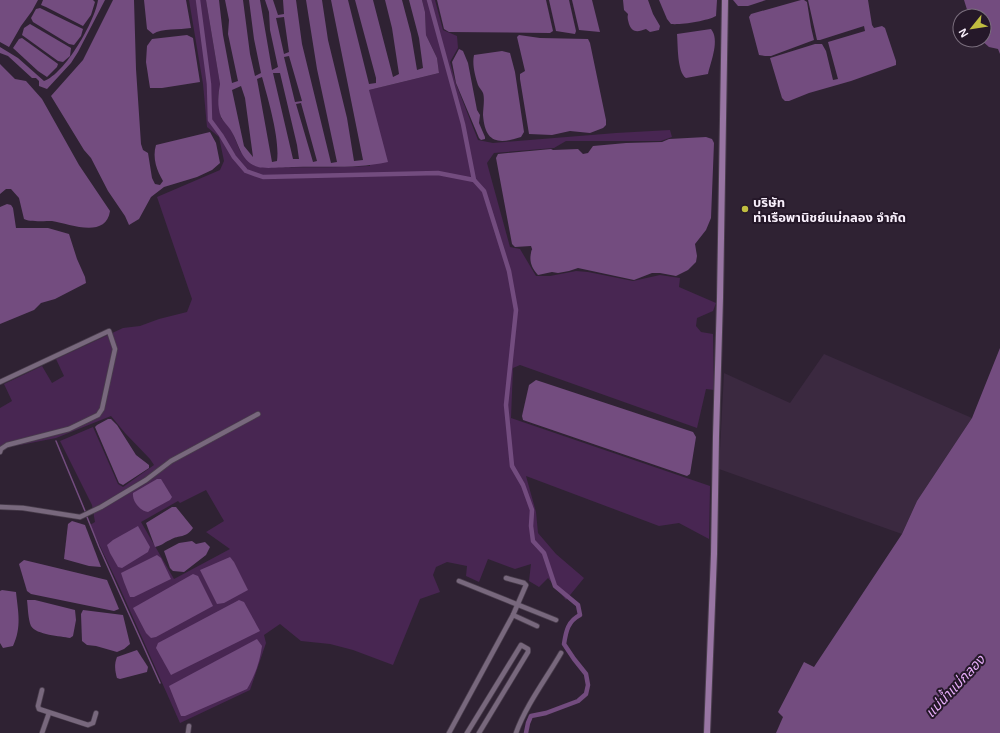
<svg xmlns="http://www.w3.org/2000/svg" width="1000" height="733" viewBox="0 0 1000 733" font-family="Helvetica,'Noto Sans Thai',sans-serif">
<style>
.built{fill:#3b2940}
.green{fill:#482652;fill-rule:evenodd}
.water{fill:#734c7f;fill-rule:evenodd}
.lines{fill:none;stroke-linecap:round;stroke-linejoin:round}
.stream{stroke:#734c7f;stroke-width:1.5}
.canal{stroke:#734c7f;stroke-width:4.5}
.street-casing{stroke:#493d4c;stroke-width:6}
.secondary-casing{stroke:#493d4c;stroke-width:8}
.street{stroke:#78687d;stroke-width:4.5}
.secondary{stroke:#9875a3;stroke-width:6}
.poi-dot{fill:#c1be40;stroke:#251829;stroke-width:1.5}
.labels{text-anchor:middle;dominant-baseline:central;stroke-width:4;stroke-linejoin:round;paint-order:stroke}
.poi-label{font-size:13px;font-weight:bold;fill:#f9f0fc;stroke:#251829;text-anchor:start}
.water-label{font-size:14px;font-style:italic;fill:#e7adf9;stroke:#251829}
</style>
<rect width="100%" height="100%" fill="#2f2233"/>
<path class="built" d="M824 354 972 418 917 501 902 534 719 469 724 373 790 403Z"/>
<path class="green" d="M189 0H206L220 84 218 97 221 118 231 129 240 151 258 167C296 167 333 168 370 166L369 90 439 73 437 58 426 35 425 12 422 0H435L443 30 457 36 458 48 450 62 456 84 478 140 493 143 616 133 670 130 672 137 661 141H566L554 148 494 153 487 163 510 247 520 249 536 276H550L576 271 588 272 633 281 660 275 680 278 679 287 716 303 713 311 697 318 696 326 701 332 713 334 714 390 706 389 697 428 520 365 513 368 511 418 710 486 709 539 679 523 659 526 526 476 536 512 538 533 556 554 584 578 566 600 548 578 539 587 529 581 531 564 515 569 488 559 479 582 466 576 467 566 447 562 436 567 433 575 440 592 420 599 393 665 353 650 330 644 301 641 280 624 264 635 266 643 250 690 180 723 119 586 90 525 95 522 92 505 60 441 93 427 118 484 123 487 154 465 150 459 125 433 111 416 56 438 20 445 0 446V408L12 401 4 384 42 366 52 383 64 376 56 359 123 328 140 326 159 319 187 312 192 299 157 197 220 170 224 161 219 137 207 127 203 84ZM206 490 224 521 206 532 230 549 174 579 141 522 178 501 180 503Z"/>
<g class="water">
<path d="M0 0H38L32 11 21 26 9 47 0 42Z"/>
<path d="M43 0H93L95 2 91 15 83 26 46 7 41 5Z"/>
<path d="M98 0H105L78 52 71 63 47 89 39 86V81L36 78H32L8 56 0 53V47L18 58 44 81C65 74 95 21 98 0Z"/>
<path d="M113 0H134L136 69 141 144 143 150 148 153 152 178 155 184 160 185 163 181C157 171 152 158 156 145L210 132 216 143 220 163 212 170 197 177 164 187 151 197 139 219 129 225 125 216 108 191 91 158 84 150 51 96 83 60Z"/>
<path d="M144 0H186L191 28C179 30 162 28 153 34L147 29Z"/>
<path d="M206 0H219L223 35 232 83 238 81 228 34 229 20 225 0H243L250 54 255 76 261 73 254 39 249 0H260L272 70 278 67 270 30 269 12 265 0H273L278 15 284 14 283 0H296L302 44 331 163 337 162 317 69 306 0H322L328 40 347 118 354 161 363 160 331 0H348L369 84 376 83V78L355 0H373L393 77 399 74 392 28 385 0H402L411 34 417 70 423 68 419 38 409 0H422L425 12 426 35 437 58 439 73 369 90 388 162C355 169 327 166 294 167 285 167 265 169 258 167 240 162 239 142 230 129 227 125 223 121 221 117 217 106 218 95 220 84ZM284 17 289 52 284 54 276 18ZM289 56 302 101 295 102 284 57ZM273 73H280L297 145 299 159H293ZM262 77C268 99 280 139 277 161L272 162 257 79ZM241 86 245 98 253 157 244 146 232 90ZM301 103 317 161 313 162 296 104Z"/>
<path d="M437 0H546L553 31 550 33 449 32 444 29Z"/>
<path d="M549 0H569L576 31 575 34 556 31Z"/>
<path d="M572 0H592L600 32 579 30Z"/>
<path d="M623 0H648L653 14 660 26 659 30 650 32 646 29C638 32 632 33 629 24 628 20 627 18 628 14L624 10Z"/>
<path d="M659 0H717L716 16C707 21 681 25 671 24L667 19Z"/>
<path d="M733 0H766L748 6H738Z"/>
<path d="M801 0H804L807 2 811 27 814 40 771 56H765L759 55 749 17 751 14Z"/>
<path d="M808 0H868L872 25 874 28 882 26 885 28 896 61V65L851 81 809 93 789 101H785L782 98 770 58 815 44H822L826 51 833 80 838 79 828 42 865 31 864 26 820 40H817Z"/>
<path d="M964 0H1000V54L998 49 989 47 981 40H984V16H969Z"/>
<path d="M40 8 83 29 81 36 74 45 69 44 33 22 31 18 36 9Z"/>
<path d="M30 24 71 48 70 56 63 62 58 61 22 35 24 28Z"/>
<path d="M711 29C720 40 711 61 708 74L686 78C677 72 678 45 677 34Z"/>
<path d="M187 35 193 38 200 82 162 88H150L146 62 147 46 152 39Z"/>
<path d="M519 35 540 38 588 39 590 43 606 120V125L603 128 590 133 570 131 552 135 529 134 520 79V74L525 71 517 37Z"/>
<path d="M22 38 58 64 57 67 47 77 38 71 13 48 19 39Z"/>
<path d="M459 49 463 51 468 63 477 110 480 115 479 123 485 137V139L481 140 479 138 456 83 452 62Z"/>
<path d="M502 51 510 53 515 72 524 132 521 137C497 145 485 142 483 115 483 109 485 99 483 93 482 90 479 88 478 85 475 76 472 64 474 55Z"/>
<path d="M0 64 15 79 26 81 42 99 79 165 110 211C106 239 70 224 52 221 45 221 28 222 24 219L19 198 11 189H6L0 194Z"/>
<path d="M706 137 712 139 714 143 711 218 706 230 695 244 697 256 696 262 688 270 676 276 660 273H652L634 280 578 268 569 271 558 273 552 272 538 275C532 268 529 262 531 253 532 247 533 252 531 246L515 247 512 244 496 158 498 154 551 149 553 150 578 149 583 154 588 153 593 146 626 143 662 142 669 139Z"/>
<path d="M7 204 11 205 13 208 16 228H48L69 234 77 259 85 277 86 283 55 299 41 303 34 310 0 324V207Z"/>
<path d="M1000 348V733H776L783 717 778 712 804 662 814 667 902 534 917 501 972 418Z"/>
<path d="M536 380 693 432 696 437 690 474 687 476 523 420 522 416 529 385Z"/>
<path d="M108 419H111L117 425 136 455 149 465V468L123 485 119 483 95 427 97 425Z"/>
<path d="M157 479H161L172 497 170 500 148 512C140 511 132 501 133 493Z"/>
<path d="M172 507H176L193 528C185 539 180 534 170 540 163 543 163 545 155 547L146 523Z"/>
<path d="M72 521 85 525 101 567 89 566 64 559 68 524Z"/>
<path d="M138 526 150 547 148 552 122 568 118 567 110 553 107 545 113 540Z"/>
<path d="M192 541 196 544 205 542 210 547 206 555 184 572 173 571 170 568 164 551 179 543Z"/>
<path d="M157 555 161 558 171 579 134 597H130L124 582 121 573Z"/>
<path d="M230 557 234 562 248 590 224 603 217 604 200 570Z"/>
<path d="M24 560 107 580 119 609 114 611 31 594 27 591 19 564Z"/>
<path d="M193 574 198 576 213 606 156 637 151 638 146 633 133 608Z"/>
<path d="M2 590 16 592C18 612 22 627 13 646L3 648 0 643V591Z"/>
<path d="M27 600H35L75 610 76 620 73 636 70 638C61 636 36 635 31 626 28 619 28 608 27 600Z"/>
<path d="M239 600 244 602 260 631 171 675 156 648 158 643Z"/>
<path d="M83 610 123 615 130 644 124 649 117 652 96 646 87 645 82 641 81 614Z"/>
<path d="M257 639 262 646C260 661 255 676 247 689L185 716H181L169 686Z"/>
<path d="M137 650 148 667 147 672 120 679 117 678C115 671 114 664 117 657Z"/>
</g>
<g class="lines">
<g class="stream">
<path d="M56 441 85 511"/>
<path d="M87 517 99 547 160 683"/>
</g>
<g class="canal">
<path d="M198 0 209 84 210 120 221 135 234 157 246 171 263 177 438 173 474 180 484 191 509 271 516 310 506 405 512 466 523 485 532 510 531 526 533 541 544 553 555 586 578 605 580 615C568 621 566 631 564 644L574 659 586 674 588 685 586 694 578 701 546 713 531 716 528 723 526 733"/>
<path d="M429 0 463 124 474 180"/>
</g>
<g class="street-casing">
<g id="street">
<path d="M0 382 109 331 115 349 102 409 98 415 69 429 7 445 1 449 0 452"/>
<path d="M0 507 23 508 80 517 101 507 146 480 171 461 258 414"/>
<path d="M459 581 556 620"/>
<path d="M513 615 537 626"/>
<path d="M42 690 38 706 39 709 88 725 93 723 96 713"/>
<path d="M42 733 49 713"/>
<path d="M188 733 189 726"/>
<path d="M449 733 513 615 526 585 524 583 506 578"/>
<path d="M467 733 521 645 528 649V652L479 733"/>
<path d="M516 733C526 705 546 679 561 653"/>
</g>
</g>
<g class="secondary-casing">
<path id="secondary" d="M707 733 714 554 716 436 720 298 725 0"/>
</g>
<use href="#street" class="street"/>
<use href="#secondary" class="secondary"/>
</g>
<circle class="poi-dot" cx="745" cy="209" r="4"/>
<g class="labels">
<g class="poi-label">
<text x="753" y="202">บริษัท<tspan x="753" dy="15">ท่าเรือพานิชย์แม่กลอง จำกัด</tspan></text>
</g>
<g class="water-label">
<text transform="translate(955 686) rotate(-47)">แม่น้ำแม่กลอง</text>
</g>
</g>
<g transform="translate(972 28) rotate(240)"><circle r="19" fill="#251829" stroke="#7a6e7d"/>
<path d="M0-3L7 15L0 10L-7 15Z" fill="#c1be40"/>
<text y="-6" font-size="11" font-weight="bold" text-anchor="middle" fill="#f9f0fc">N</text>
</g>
</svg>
